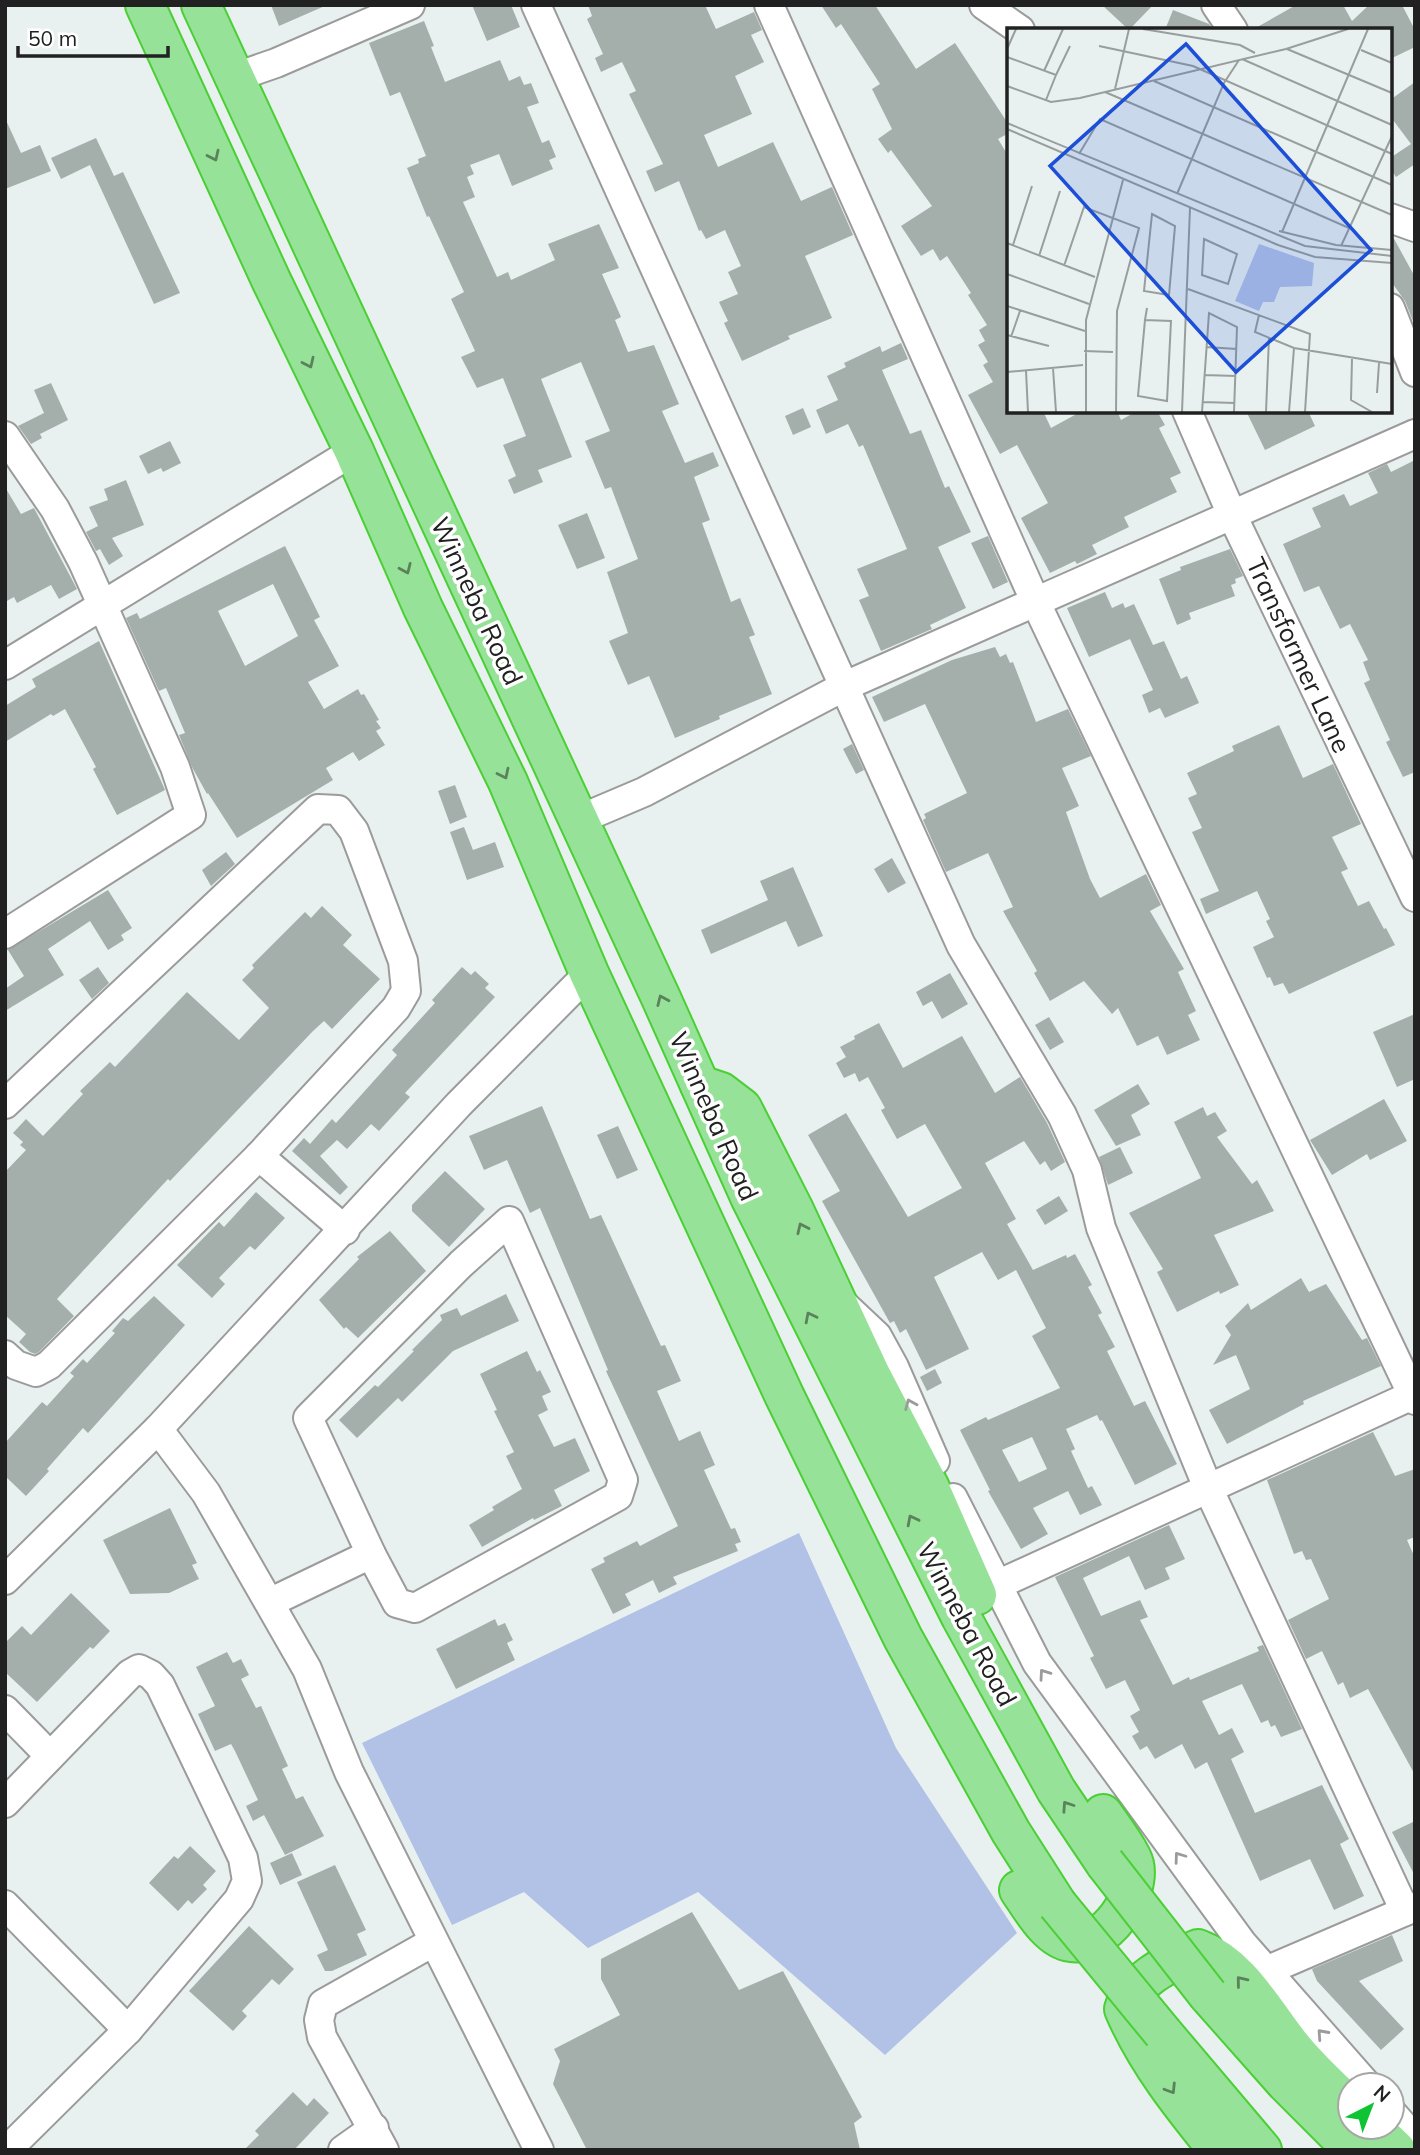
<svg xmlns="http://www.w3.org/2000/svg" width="1420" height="2155" viewBox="0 0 1420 2155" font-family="Mulish,sans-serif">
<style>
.grass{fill:#b2c1e6}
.building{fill:#a4afab;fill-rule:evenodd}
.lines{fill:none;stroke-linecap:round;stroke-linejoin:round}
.minor-casing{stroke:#9b9b9b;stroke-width:32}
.highway-casing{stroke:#4acf34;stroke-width:42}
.minor{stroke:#fff;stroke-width:28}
.highway{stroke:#96e298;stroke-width:38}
.highway-bridge-casing{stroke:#4acf34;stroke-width:42;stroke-linecap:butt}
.highway-bridge{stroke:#96e298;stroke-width:38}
.oneway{stroke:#5c825c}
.oneway2{stroke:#9b9b9b}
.labels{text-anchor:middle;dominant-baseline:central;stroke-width:7;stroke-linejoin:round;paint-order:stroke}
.street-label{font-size:26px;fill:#212121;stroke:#fff}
.inset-road{fill:none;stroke:#989e9d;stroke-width:2}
.view{fill:#1d4ed8;fill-opacity:0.15;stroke:#1d4ed8;stroke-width:3.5}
.inset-edge{fill:none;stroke:#212121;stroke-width:3.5}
</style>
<rect width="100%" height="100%" fill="#e8f1ef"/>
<path class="grass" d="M799 1533 896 1748 1017 1933 885 2055 698 1892 588 1948 524 1892 452 1925 362 1743Z"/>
<g class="building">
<path d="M271 5H327L279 26Z"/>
<path d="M472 5H511L520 27 487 41Z"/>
<path d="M588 5H705L716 29 754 12 762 30 751 35 764 62 735 76 752 114 704 135 718 167 773 142 801 201 832 187 853 235 805 256 832 318 788 336 790 339 742 361 724 323 728 321 719 302 738 294 728 272 741 266 725 230 706 239 701 230 699 231 679 181 655 192 646 171 663 164 629 94 636 91 622 62 601 72 595 58 603 54 587 19 592 16Z"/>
<path d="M821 5H875L916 69 955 43 1009 125V133L998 139 1009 157V411H1043L1051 428 1082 411H1117L1121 420 1137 411H1157L1165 425 1159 428 1181 473 1170 478 1177 492 1124 517 1129 527 1092 545 1097 554 1077 564 1075 561 1050 573 1021 518 1048 503 1017 445 1000 454 968 395 993 382 983 365 988 362 978 345 985 341 979 330 987 325 968 295 971 293 947 256 940 261 933 249 921 256 901 226 932 206 891 150 888 153 878 139 892 129 872 89 880 84 841 24 836 28Z"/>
<path d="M1102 5H1153L1129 30Z"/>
<path d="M1296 5H1343L1352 21 1369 5H1402L1415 30V47L1390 59V30H1252Z"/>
<path d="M1173 10 1209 24 1213 30H1165Z"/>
<path d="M424 21 434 46 431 47 445 82 500 60 509 81 520 76 524 85 531 83 539 103 527 107 542 143 549 140 556 157 549 160 553 169 512 186 499 154 470 165 474 174 467 177 475 197 463 202 497 277 508 272 511 280 555 260 548 244 599 224 619 268 602 274 621 317 615 320 628 352 654 345 679 404 662 411 685 463 713 452 719 466 694 477 710 520 702 523 731 602 740 598 755 635 749 637 772 694 719 716 720 719 675 738 649 676 628 685 609 641 628 633 607 572 638 559 611 487 605 489 585 441 610 431 581 362 541 379 572 457 538 470 543 482 514 494 508 480 516 476 503 445 526 436 503 378 477 388 461 357 475 351 451 299 464 292 429 216 427 217 407 168 419 163 418 159 426 156 400 92 390 96 369 43Z"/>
<path d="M1415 82V164L1396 177 1390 168V158L1411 144 1390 116V100Z"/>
<path d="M5 118 21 153 40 145 51 171 5 189Z"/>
<path d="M96 138 114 176 123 172 180 293 154 304 90 165 61 179 51 158Z"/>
<path d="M1390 236 1393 237 1415 277V326L1405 301 1390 280Z"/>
<path d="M901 343 908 359 882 370 910 434 921 430 945 488 949 486 971 532 938 547 966 608 930 625 932 629 881 651 859 600 869 596 857 569 907 549 863 445 859 447 848 424 826 434 816 410 838 400 827 376 846 367 844 363 880 346 882 352Z"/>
<path d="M51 383 68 420 40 434 42 438 31 444 18 426 44 413 34 390Z"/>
<path d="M803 408 811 427 793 435 785 416Z"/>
<path d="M1246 411H1308L1315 426 1265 450Z"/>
<path d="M170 441 181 463 163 472 161 468 148 474 139 456Z"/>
<path d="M1415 460V772L1403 777 1386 742 1390 740 1364 683 1370 680 1363 662 1368 660 1350 624 1340 629 1319 586 1304 592 1283 544 1321 527 1312 508 1344 494 1350 506 1378 493 1368 473 1387 464 1391 472Z"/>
<path d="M126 480 144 525 112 538 123 556 109 565 100 549 96 551 86 532 98 526 89 507 108 500 104 489Z"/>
<path d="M5 487 21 514 34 508 77 589 59 599 51 585 17 603 14 597 5 602Z"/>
<path d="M587 513 605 558 577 569 558 525Z"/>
<path d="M988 536 1008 582 993 589 971 543Z"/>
<path d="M285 546 320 617 314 620 339 666 308 682 324 709 358 689 361 695 364 694 379 720 376 721 381 728 376 731 385 745 359 761 353 752 326 768 333 780 237 838 208 793 207 794 192 767 179 735 185 733 166 688 159 691 126 618 137 613 140 619ZM273 584 298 636 245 666 218 611Z"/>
<path d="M1230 549 1243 576 1235 579 1236 583 1231 585 1235 596 1189 613 1191 619 1177 625 1159 579 1181 570 1180 567Z"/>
<path d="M1105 592 1112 608 1123 603 1125 608 1134 604 1153 645 1164 641 1181 679 1187 676 1199 703 1165 718 1160 708 1149 713 1142 695 1153 690 1130 639 1089 657 1067 608Z"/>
<path d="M99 641 165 790 117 815 93 769 96 767 65 709 53 716 51 714 5 742V706L36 687 32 679Z"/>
<path d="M995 647 1000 657 1006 654 1010 663 1013 662 1036 722 1068 709 1091 756 1062 768 1079 806 1066 812 1090 879 1100 898 1146 874 1161 905 1150 911 1184 969 1178 972 1196 1011 1188 1015 1200 1040 1167 1055 1158 1036 1137 1046 1118 1008 1112 1014 1084 981 1050 1001 1034 973 1037 971 1003 911 1013 907 988 853 946 872 923 820 926 818 924 814 967 793 925 704 884 722 872 697 952 660Z"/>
<path d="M1279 725 1303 778 1333 764 1361 824 1332 837 1348 869 1341 872 1358 906 1369 901 1384 929 1386 928 1395 945 1289 994 1283 983 1274 986 1270 977 1267 978 1253 947 1274 937 1266 921 1270 919 1257 891 1206 914 1200 899 1219 891 1192 832 1202 828 1188 798 1197 794 1187 773 1234 751 1232 746Z"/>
<path d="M852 744 864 770 856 774 843 749Z"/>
<path d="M455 785 467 817 450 824 438 791Z"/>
<path d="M464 827 473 850 495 842 504 867 467 880 450 832Z"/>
<path d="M226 852 235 864 211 886 202 870Z"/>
<path d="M892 858 906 883 888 893 874 869Z"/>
<path d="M793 867 823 936 798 947 786 921 711 954 701 930 768 900 760 881Z"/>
<path d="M108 890 132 928 121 935 124 940 108 950 90 921 48 949 64 975 5 1011V989L24 976 8 950Z"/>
<path d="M322 906 352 935 343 945 380 979 332 1029 324 1021 313 1031 170 1181 168 1179 57 1299 74 1316 39 1352 35 1354 30 1352 19 1342 26 1334 5 1315V1172L26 1150 20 1145 23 1142 13 1133 26 1119 43 1136 83 1094 80 1091 110 1062 115 1067 187 992 239 1040 269 1008 242 980 254 968 252 965 305 912 311 918Z"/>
<path d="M98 967 109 983 92 999 79 980Z"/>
<path d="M462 967 471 975 475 971 489 984 485 988 495 997 405 1093 410 1097 379 1131 371 1124 347 1149 337 1140 320 1156 348 1187 340 1195 292 1151 304 1138 310 1144 332 1119 336 1123 397 1055 392 1050 435 1003 432 1000Z"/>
<path d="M950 973 968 1004 942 1019 932 1001 923 1006 916 992Z"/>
<path d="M1415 1014V1079L1397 1087 1373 1032Z"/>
<path d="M1049 1017 1064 1042 1050 1050 1035 1025Z"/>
<path d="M879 1023 903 1068 962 1036 995 1093 1020 1077 1023 1082 1047 1123 1065 1162 1051 1171 1045 1161 1040 1165 1024 1141 985 1163 1016 1219 1007 1224 1033 1270 1066 1255 1067 1258 1075 1254 1092 1285 1088 1287 1102 1313 1098 1315 1115 1347 1107 1351 1134 1406 1145 1401 1177 1464 1135 1485 1102 1420 1100 1421 1097 1415 1066 1429 1075 1449 1071 1451 1088 1488 1092 1486 1102 1505 1080 1515 1068 1491 1033 1508 1048 1534 1021 1549 988 1491 990 1490 960 1430 986 1417 988 1420 1060 1388 1032 1336 1046 1328 1016 1270 998 1280 982 1252 934 1277 969 1349 926 1370 906 1329 900 1333 894 1321 890 1323 822 1201 840 1191 808 1135 846 1113 908 1217 962 1188 925 1124 897 1139 881 1110 885 1108 868 1077 859 1082 855 1073 844 1078 836 1063 846 1057 840 1047 855 1039 854 1036ZM1032 1437 1047 1469 1019 1482 1002 1450Z"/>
<path d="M1138 1084 1150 1104 1131 1115 1141 1135 1116 1146 1094 1110Z"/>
<path d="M1384 1099 1407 1141 1370 1160 1367 1154 1332 1175 1310 1140Z"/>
<path d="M542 1106 590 1219 601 1215 661 1346 665 1345 681 1381 657 1391 679 1441 700 1431 715 1465 704 1470 731 1529 735 1528 741 1542 735 1544 738 1551 673 1577 677 1584 659 1593 653 1580 625 1594 631 1605 613 1614 591 1569 605 1562 603 1558 637 1541 640 1546 678 1526 606 1371 608 1370 540 1208 530 1213 507 1160 484 1170 469 1136Z"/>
<path d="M1203 1107 1207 1116 1215 1112 1227 1131 1217 1137 1252 1184 1257 1180 1274 1211 1214 1235 1239 1285 1220 1294 1219 1291 1177 1312 1157 1272 1163 1269 1129 1213 1201 1178 1174 1122Z"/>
<path d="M618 1126 638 1170 617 1179 597 1135Z"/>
<path d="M1120 1147 1133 1173 1108 1185 1099 1157Z"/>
<path d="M445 1171 485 1209 449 1247 412 1211V1205Z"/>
<path d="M256 1192 285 1218 255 1250 250 1246 219 1278 225 1284 212 1298 177 1265 219 1222 224 1227Z"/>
<path d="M1059 1196 1068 1211 1045 1225 1036 1210Z"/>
<path d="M390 1231 426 1271 358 1338 346 1327 344 1329 319 1300 359 1259 357 1257Z"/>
<path d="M1301 1278 1309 1292 1326 1284 1362 1340 1367 1338 1381 1366 1303 1401 1304 1404 1227 1444 1209 1410 1250 1389 1236 1355 1213 1365 1231 1335 1225 1326 1248 1303 1251 1310Z"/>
<path d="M506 1294 519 1321 453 1351 402 1402 398 1398 357 1438 339 1420 375 1385 378 1387 414 1351 412 1350 442 1320 440 1315 457 1308 461 1316Z"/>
<path d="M154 1296 185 1325 88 1433 83 1428 47 1469 49 1471 26 1496 5 1476V1443L42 1402 47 1406 74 1376 70 1373 83 1359 87 1363 115 1333 112 1331 123 1318 128 1321Z"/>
<path d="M527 1351 537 1372 540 1370 551 1392 542 1396 548 1410 538 1415 554 1447 575 1438 590 1471 554 1490 562 1506 534 1520 533 1518 482 1547 469 1525 494 1510 492 1507 522 1489 506 1456 514 1452 494 1411 497 1410 480 1374Z"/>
<path d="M935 1369 942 1383 927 1391 920 1377Z"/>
<path d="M1373 1432 1395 1476 1415 1469V1537L1407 1540 1415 1558V1775L1368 1689 1350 1698 1343 1682 1338 1685 1322 1651 1306 1659 1288 1620 1329 1599 1311 1559 1306 1560 1302 1551 1294 1554 1267 1480Z"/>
<path d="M170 1508 197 1563 192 1565 199 1579 169 1593 130 1594 103 1540Z"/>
<path d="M1169 1525 1185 1559 1165 1568 1170 1579 1145 1590 1129 1556 1083 1578 1101 1616 1140 1600 1148 1617 1140 1620 1173 1685 1189 1677 1190 1680 1259 1651 1257 1647 1263 1645 1302 1729 1281 1737 1275 1725 1271 1727 1268 1720 1261 1723 1242 1684 1202 1701 1219 1735 1232 1728 1244 1752 1231 1759 1255 1813 1322 1785 1349 1839 1340 1844 1364 1896 1334 1910 1310 1859 1260 1881 1207 1762 1195 1769 1182 1744 1155 1759 1147 1746 1140 1750 1132 1736 1139 1732 1130 1716 1140 1710 1125 1680 1106 1689 1090 1658 1094 1656 1055 1577Z"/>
<path d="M71 1593 110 1631 93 1649 90 1647 37 1702 5 1672V1643L22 1626 31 1635Z"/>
<path d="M495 1619 498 1626 505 1623 513 1640 507 1643 515 1660 456 1689 436 1649Z"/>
<path d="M227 1652 233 1663 241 1659 249 1675 241 1679 256 1708 261 1706 274 1735 288 1766 282 1769 296 1799 303 1796 324 1836 285 1855 264 1815 253 1821 246 1806 258 1800 235 1751 231 1744 215 1751 198 1714 215 1706 196 1667Z"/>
<path d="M1415 1821V1876L1392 1832Z"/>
<path d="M190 1846 216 1871 203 1885 207 1889 192 1904 188 1900 178 1911 149 1883 174 1856 178 1859Z"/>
<path d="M292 1853 302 1875 280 1885 270 1863Z"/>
<path d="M335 1865 366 1930 357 1934 367 1955 332 1971H325L317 1955 328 1950 297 1882Z"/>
<path d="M692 1912 739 1990 783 1971 862 2117 854 2123 860 2150H587L553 2084 560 2061 554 2049 620 2015 601 1979V1959Z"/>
<path d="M249 1926 294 1969 279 1985 272 1979 242 2011 247 2016 233 2031 189 1991Z"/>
<path d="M1392 1935 1403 1961 1359 1981 1404 2029 1381 2050 1317 1981 1312 1969Z"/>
<path d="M293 2092 307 2106 314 2098 329 2113 294 2150H244L259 2135 255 2131Z"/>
</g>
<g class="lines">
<g class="minor-casing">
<g id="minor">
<path d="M536 5 961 945 1062 1115 1087 1170 1101 1228 1208 1488 1405 1911"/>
<path d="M769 5 1036 603 1415 1400"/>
<path d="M984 5 1020 30"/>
<path d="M1216 5 1233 30"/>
<path d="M233 78 276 63 410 5"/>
<path d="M1390 218 1415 227"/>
<path d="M1390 308 1415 372"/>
<path d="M1187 411 1232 515 1415 897"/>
<path d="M5 436 55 509 83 562 175 767 191 815 5 934"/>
<path d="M5 665 354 451"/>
<path d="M578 820 644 792 845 686 1415 434"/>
<path d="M5 1104 318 809 338 810 354 831 403 961 406 991 396 1008 259 1156 49 1365 36 1372 16 1365 5 1355"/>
<path d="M259 1156 345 1230"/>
<path d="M509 1221 623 1480 618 1496 415 1608 397 1603 371 1554 308 1418 461 1264Z"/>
<path d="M844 1305 877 1336 894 1367 935 1461"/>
<path d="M158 1429 206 1493 307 1669 349 1772 539 2150"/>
<path d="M953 1498 1037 1663 1242 1943 1367 2085"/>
<path d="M5 1580 158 1429 459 1104 589 973"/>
<path d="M997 1585 1415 1394"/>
<path d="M271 1602 371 1554"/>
<path d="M5 1710 50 1756"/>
<path d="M5 1803 130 1674 139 1669 151 1675 160 1685 243 1858 247 1881 239 1899 128 2030 7 2150"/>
<path d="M5 1905 128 2030"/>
<path d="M1266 1971 1415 1907"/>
<path d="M1392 2113 1415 2139"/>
<path d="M343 2150 374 2128"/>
<path d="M384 2150 322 2037 319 2020 323 2004 433 1942"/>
</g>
</g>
<g class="highway-casing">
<g id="highway">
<path d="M145 5 271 280 354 451 423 608 508 782 589 973 784 1395 903 1638 1011 1832 1057 1904"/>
<path d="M201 5 661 998 750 1197 961 1617 1056 1790 1105 1863"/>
<path d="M700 1085 721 1092 742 1108 794 1210 870 1373 929 1486 977 1595"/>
<path d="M1019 1890C1031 1907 1048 1939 1071 1942 1105 1948 1141 1895 1134 1864 1132 1854 1110 1824 1103 1814"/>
<path d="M1208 1995 1286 2083 1353 2150"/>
<path d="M1163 2033 1262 2150"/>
<path d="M1372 2127 1396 2150"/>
<path d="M1218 2150C1183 2107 1146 2061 1124 2009 1133 1979 1172 1962 1198 1949 1240 1965 1263 2010 1290 2044 1307 2066 1329 2086 1350 2106"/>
</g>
</g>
<use href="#minor" class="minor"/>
<use href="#highway" class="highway"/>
<g class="highway-bridge-casing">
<g id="highway-bridge">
<path d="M1105 1863 1208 1995"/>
<path d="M1057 1904 1163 2033"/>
</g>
</g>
<use href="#highway-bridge" class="highway-bridge"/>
</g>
<defs><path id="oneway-chevron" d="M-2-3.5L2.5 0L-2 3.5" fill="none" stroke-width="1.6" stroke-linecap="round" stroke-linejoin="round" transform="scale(1.75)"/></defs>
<g class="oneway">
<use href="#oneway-chevron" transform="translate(214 156) rotate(65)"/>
<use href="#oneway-chevron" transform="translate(309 363) rotate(65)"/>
<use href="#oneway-chevron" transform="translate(406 569) rotate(66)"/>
<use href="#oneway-chevron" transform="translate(504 774) rotate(64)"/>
<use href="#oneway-chevron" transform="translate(662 1000) rotate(-114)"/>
<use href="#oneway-chevron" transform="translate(802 1228) rotate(-115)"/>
<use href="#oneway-chevron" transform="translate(810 1317) rotate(-117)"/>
<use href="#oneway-chevron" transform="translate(912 1520) rotate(-117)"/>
<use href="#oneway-chevron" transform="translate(1067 1806) rotate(-124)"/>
<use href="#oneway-chevron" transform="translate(1241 1981) rotate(-129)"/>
<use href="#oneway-chevron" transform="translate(1171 2089) rotate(58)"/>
</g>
<g class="oneway2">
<use href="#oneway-chevron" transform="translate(910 1404) rotate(-113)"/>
<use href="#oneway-chevron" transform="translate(1044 1674) rotate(-125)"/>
<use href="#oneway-chevron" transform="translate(1179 1857) rotate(-126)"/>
<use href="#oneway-chevron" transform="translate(1322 2034) rotate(-132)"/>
</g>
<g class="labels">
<g class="street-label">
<text transform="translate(477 601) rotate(65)">Winneba Road</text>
<text transform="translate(1299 655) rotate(65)">Transformer Lane</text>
<text transform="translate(714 1116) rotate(66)">Winneba Road</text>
<text transform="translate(967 1624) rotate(62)">Winneba Road</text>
</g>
</g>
<g transform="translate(1007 28)">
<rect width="385" height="385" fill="#e8f1ef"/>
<path d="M252 216 307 235 305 258 273 259 267 274H256L252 283 228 273Z" fill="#b2c1e6"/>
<path class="inset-road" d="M136 1 233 17 248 25M92 18 186 38 385 126M0 21 9 1M280 21 385 65M354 22 385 35M0 29 49 47 63 18M235 31 385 97M37 43 56 1M147 53 385 157M0 58 44 74 73 70 279 21 341 1M108 61 122 1M98 64 385 187M39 72 49 47M0 95 298 218 385 228M0 101 271 217 308 229 385 235M72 126 93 91 342 200M170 166 217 55 232 32M145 186 168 198 162 267 137 263ZM272 203 329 217 385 222M275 204 361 1M197 211 230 226 221 256 195 247ZM0 215 88 249M6 217 25 158M334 218 385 108M32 228 53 163M57 238 77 179 132 200 110 283 109 384M0 246 82 276M181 261 303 306 298 384M0 278 78 303M252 287 248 304 287 320 385 336M138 292 164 293 160 373 131 368 138 292 140 280M0 307 42 318M4 309 13 283M199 319 230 321M77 323 106 324M345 331 344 372 365 384M46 340 49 384M19 343 21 384M0 344 76 337M197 347 229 348M370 365 372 335M196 374 228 375M79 384V292L116 152M175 384 183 180M195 384 202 285 230 299 227 384M259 384 262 309M282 384 287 320"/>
<path class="view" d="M179 16 364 222 229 344 43 138Z"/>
<rect width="385" height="385" class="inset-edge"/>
</g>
<rect width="1420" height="2155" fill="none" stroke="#212121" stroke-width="14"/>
<g transform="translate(1371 2106) rotate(42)"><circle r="33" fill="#ffffff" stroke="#a6a6a6" stroke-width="2"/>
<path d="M0-5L12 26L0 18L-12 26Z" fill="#0ec433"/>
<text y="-10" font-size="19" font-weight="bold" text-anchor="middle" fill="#212121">N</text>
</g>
<path d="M18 46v10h150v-10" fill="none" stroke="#212121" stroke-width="3.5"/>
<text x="28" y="46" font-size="21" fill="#212121" stroke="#ffffff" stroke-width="5" paint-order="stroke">50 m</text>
</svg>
